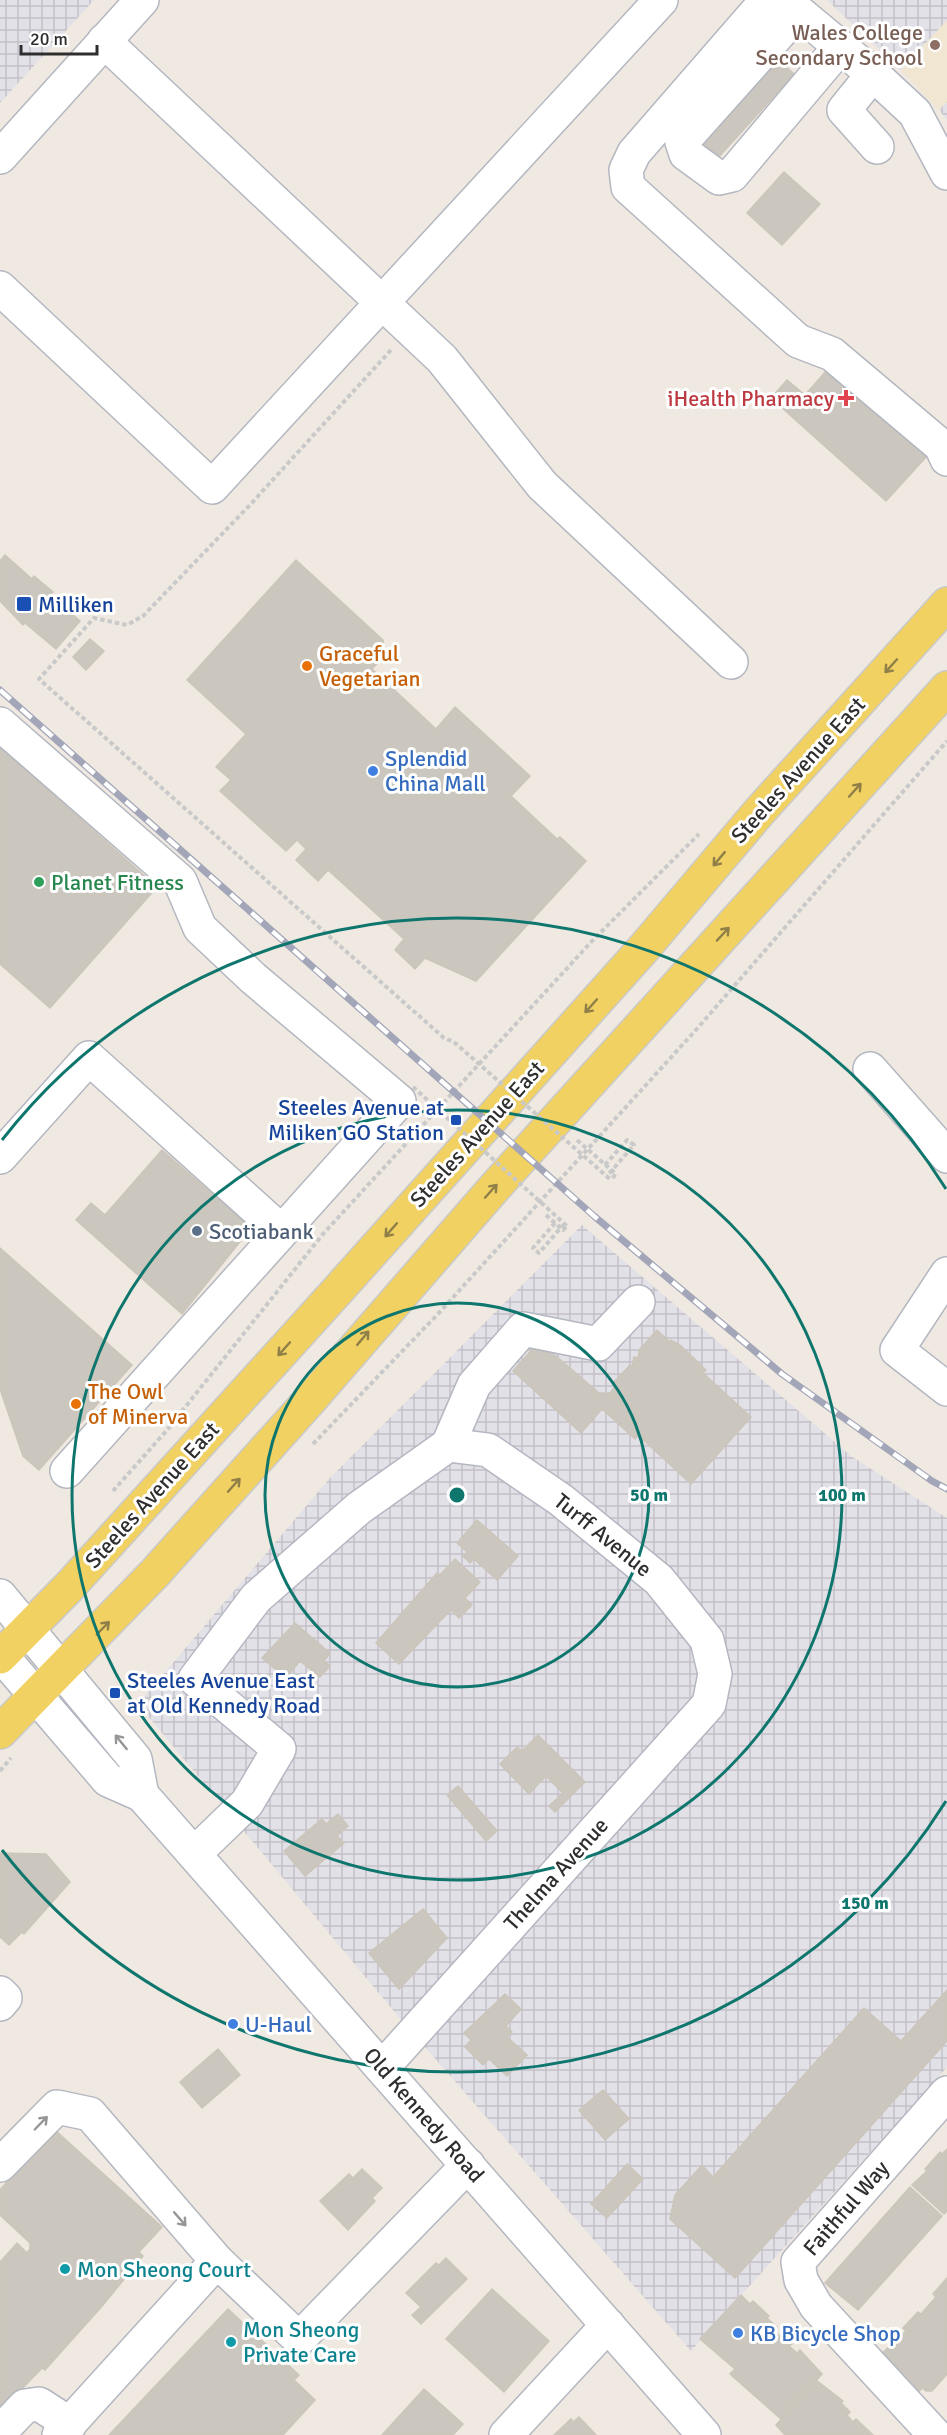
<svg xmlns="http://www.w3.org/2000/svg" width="947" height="2435" viewBox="0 0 947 2435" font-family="Signika,sans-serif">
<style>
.industrial{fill:url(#industrial-grid)}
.education{fill:#f0e6d1}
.building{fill:#cbc7bf;stroke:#cbc5ba;stroke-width:1.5}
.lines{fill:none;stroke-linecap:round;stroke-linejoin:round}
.minor-casing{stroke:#b4b7c1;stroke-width:36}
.major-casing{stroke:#c9c9c9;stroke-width:36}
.path{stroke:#c9c9c9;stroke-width:4;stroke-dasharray:4.5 3;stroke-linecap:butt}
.minor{stroke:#fff;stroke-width:33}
.major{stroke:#f2d163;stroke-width:33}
.rail-casing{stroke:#a3a6b8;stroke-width:7}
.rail{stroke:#fff;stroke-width:4.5;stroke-dasharray:14;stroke-linecap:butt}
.path-bridge{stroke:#c9c9c9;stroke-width:4;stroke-dasharray:4.5 3;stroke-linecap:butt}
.oneway{stroke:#908048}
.oneway2{stroke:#969696}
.ring{fill:none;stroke:#0f766e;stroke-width:3}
.education-dot{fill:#8d6e63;stroke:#fff;stroke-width:2}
.health-dot{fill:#e0444e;stroke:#fff;stroke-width:2}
.transit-dot{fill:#1a4fb4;stroke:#fff;stroke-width:2}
.food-dot{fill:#e8710a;stroke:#fff;stroke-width:2}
.shop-dot{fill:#3f7fe0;stroke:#fff;stroke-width:2}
.leisure-dot{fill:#2e9e5b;stroke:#fff;stroke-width:2}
.service-dot{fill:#5c6f8a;stroke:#fff;stroke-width:2}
.culture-dot{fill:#0f9aa8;stroke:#fff;stroke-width:2}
.labels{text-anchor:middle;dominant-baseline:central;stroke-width:6;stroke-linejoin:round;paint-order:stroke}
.education-label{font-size:22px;fill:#785e54;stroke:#fff;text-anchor:end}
.health-label{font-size:22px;fill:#be3a42;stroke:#fff;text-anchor:end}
.transit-label{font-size:22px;fill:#164399;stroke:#fff;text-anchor:start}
.food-label{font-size:22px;fill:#c56008;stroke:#fff;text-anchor:start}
.shop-label{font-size:22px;fill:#366cbe;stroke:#fff;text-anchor:start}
.street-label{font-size:22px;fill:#2e2e2e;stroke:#fff}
.leisure-label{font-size:22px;fill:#27864d;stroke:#fff;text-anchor:start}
.service-label{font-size:22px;fill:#4e5e75;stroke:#fff;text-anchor:start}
.culture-label{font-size:22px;fill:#0d838f;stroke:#fff;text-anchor:start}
.centre{fill:#0f766e;stroke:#fff;stroke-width:3}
.ring-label{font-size:18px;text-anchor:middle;font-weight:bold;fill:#0f766e;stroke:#fff;stroke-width:6;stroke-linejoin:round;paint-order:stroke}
</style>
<defs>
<pattern id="industrial-grid" width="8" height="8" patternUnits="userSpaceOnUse" patternTransform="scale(1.5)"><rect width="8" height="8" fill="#e3e1e8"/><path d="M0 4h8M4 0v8" fill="none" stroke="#c3c1c7"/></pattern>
</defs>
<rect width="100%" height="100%" fill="#efe9e1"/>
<g class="industrial">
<path d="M0 0H94L0 103Z"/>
<path d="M827 0H947V120L929 97Z"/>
<path d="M582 1225 851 1456 947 1518V2067L691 2351 397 2015 138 1704 330 1478Z"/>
</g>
<path class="education" d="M947 20V102L939 110 901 70Z"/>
<g class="building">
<path d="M768 50 794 74 716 160 689 137Z"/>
<path d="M784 172 820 204 782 245 747 213Z"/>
<path d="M827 370 893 429 897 424 926 450 922 454 926 457 886 501 771 398 787 380 805 395Z"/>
<path d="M5 555 32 579 34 576 53 592 50 595 80 621 56 649 25 623 23 625 0 601V561Z"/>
<path d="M296 560 383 640 384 656 372 669 436 729 455 707 530 776 511 796 557 839 560 837 586 861 476 981 425 958 415 969 395 950 404 939 328 870 318 881 296 860 306 849 297 840 286 851 220 791 231 780 216 767 246 734 187 680Z"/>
<path d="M90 639 104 651 86 670 73 657Z"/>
<path d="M0 747 157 887 50 1008 0 964Z"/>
<path d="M162 1150 251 1228 182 1314 76 1220 91 1203 105 1215Z"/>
<path d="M0 1248 132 1365 39 1470 23 1456 0 1389Z"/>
<path d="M657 1330 670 1342 671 1340 680 1345 706 1370 703 1373 751 1417 691 1484 638 1435 635 1439 602 1409 581 1433 513 1371 536 1345 546 1353 549 1350 599 1393H610L617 1384 614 1382 630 1365 632 1367 634 1357 638 1358 639 1350Z"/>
<path d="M477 1520 518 1556 497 1580 474 1559 470 1563 463 1556 467 1552 457 1543Z"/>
<path d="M455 1559 480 1582 465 1598 472 1605 459 1618 451 1610 446 1615 399 1664 376 1643 437 1573 440 1575Z"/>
<path d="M295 1623 330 1653 324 1661 330 1666 320 1677 300 1661 286 1678 262 1658Z"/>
<path d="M538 1735 585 1782 555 1812 549 1806 563 1793 546 1776 529 1794 500 1764 517 1747 522 1751Z"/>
<path d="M458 1786 497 1831 486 1841 447 1795Z"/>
<path d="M338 1814 348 1826 337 1836 344 1843 305 1876 284 1851 322 1819 326 1824Z"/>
<path d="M0 1853 46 1854 70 1882 24 1934 22 1932 9 1945 0 1937Z"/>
<path d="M423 1909 447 1938 399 1989 369 1953Z"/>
<path d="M947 1990V2041L735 2278 670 2219 675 2195 702 2165 713 2177 864 2008 901 2041Z"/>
<path d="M505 1994 521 2009 506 2026 512 2032 507 2037 527 2055 507 2076 489 2059 483 2065 465 2047 471 2040 464 2033Z"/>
<path d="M218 2049 240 2075 202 2108 180 2082Z"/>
<path d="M603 2090 629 2119 605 2140 579 2110Z"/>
<path d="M55 2130 162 2227 139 2252 143 2256 103 2305 45 2370 42 2368 0 2412V2262L17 2243 27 2253 30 2249V2243L0 2215V2190L6 2183 9 2173Z"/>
<path d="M947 2149V2211L944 2214 912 2185 927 2171 925 2169 940 2152 942 2154Z"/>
<path d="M627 2164 643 2179 607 2218 591 2204Z"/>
<path d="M362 2169 382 2188 372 2198 375 2201 348 2230 320 2201 349 2174 353 2178Z"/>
<path d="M910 2187 942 2216 858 2310 825 2283Z"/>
<path d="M446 2258 467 2279 421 2324 412 2315 421 2307 406 2293 436 2263 439 2265Z"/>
<path d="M947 2278V2374L932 2391H926L922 2388 916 2395 880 2355 906 2331 903 2328 918 2312 921 2314 936 2297 933 2294Z"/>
<path d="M492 2289 549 2341 504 2392 446 2339Z"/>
<path d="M741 2295 750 2304 753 2301 769 2316 767 2318 777 2327 773 2331 792 2344 789 2346 797 2353 800 2350 822 2374 781 2419 730 2374 735 2369 700 2339Z"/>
<path d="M228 2309 299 2375 294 2380 315 2400 283 2435H109Z"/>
<path d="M816 2380 843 2401 841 2403 850 2412 847 2415 853 2422 856 2419 873 2435H785L776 2425Z"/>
<path d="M424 2389 463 2424 453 2435H382Z"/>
<path d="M579 2417 596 2435H554L571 2419 573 2422Z"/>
</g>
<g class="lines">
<g class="minor-casing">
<g id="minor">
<path d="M767 0 634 153 626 170 628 187 798 341 832 354 941 446 947 459"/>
<path d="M784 0 873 74 915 113 947 173"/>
<path d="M798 12 682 142 686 154 719 178 732 175 839 48"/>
<path d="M104 41 442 359 542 485 731 662"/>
<path d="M873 74 844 110 877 147"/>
<path d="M0 157 142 0"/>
<path d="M0 288 212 487 661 0"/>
<path d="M0 724 180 881 200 928 253 978 399 1101 67 1471"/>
<path d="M870 1069 947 1156"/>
<path d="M0 1157 89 1058 281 1231"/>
<path d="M947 1274 897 1350 947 1389"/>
<path d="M0 1596 135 1759 142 1795"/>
<path d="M0 1654 108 1780 142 1795 704 2435"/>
<path d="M194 1854 247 1803 279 1749 195 1679 256 1598 359 1508 448 1445 474 1385 523 1329 598 1344 638 1302"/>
<path d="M0 1993 5 1998 0 2004"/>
<path d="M382 2068 709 1704 715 1674 707 1640 659 1580 561 1500 488 1450 448 1445"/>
<path d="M0 2165 57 2107 90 2114 217 2261"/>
<path d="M0 2432 25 2406 39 2404 70 2424"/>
<path d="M59 2435 217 2261 299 2339 468 2165"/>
<path d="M506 2435 608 2325"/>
<path d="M935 2435 816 2306 801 2280 798 2262 947 2093"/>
</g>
</g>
<g class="major-casing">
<g id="major">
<path d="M0 1657 68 1588 338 1290 644 948 759 812 947 604"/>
<path d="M0 1732 154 1574 310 1400 495 1187 947 688"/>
</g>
</g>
<g class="path">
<path d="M391 350 249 506 143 616 127 625 94 618 39 679 444 1038 454 1042"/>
<path d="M577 1140 616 1174 611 1180"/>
<path d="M605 1165 627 1140 634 1145 607 1176"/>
<path d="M546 1215 563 1230 567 1226"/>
<path d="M555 1223 533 1248 539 1253 565 1223"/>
<path d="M313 1444 437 1315 695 1031 947 741"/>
<path d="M113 1491 167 1430 323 1234 593 940 699 834"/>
<path d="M0 1771 11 1758"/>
</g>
<use href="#minor" class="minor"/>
<use href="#major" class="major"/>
<g class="rail-casing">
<path id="rail" d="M0 690 594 1216 782 1374 932 1481 947 1489"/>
</g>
<use href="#rail" class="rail"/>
<g class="path-bridge">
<path d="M454 1042 611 1180"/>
<path d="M413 1087 567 1226"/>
</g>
</g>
<defs><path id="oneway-shaft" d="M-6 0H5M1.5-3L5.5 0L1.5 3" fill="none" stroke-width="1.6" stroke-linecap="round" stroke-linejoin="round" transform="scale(1.5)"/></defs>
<g class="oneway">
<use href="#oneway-shaft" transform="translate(891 666) rotate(132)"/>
<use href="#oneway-shaft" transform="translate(855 790) rotate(-48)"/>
<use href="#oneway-shaft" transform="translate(719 859) rotate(130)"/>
<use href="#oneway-shaft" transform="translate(723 934) rotate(-47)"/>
<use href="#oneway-shaft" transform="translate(591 1006) rotate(132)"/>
<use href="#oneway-shaft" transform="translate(491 1191) rotate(-48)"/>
<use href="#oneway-shaft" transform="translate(391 1230) rotate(131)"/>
<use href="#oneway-shaft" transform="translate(363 1338) rotate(-50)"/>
<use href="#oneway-shaft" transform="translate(284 1349) rotate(132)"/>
<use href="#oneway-shaft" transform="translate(234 1485) rotate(-48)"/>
<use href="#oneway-shaft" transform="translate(103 1628) rotate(-46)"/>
</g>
<g class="oneway2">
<use href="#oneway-shaft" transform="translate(121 1742) rotate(-129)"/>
<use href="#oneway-shaft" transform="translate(41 2123) rotate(-46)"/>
<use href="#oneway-shaft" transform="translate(180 2219) rotate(49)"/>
</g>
<g class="ring">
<circle cx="457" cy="1495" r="192"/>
<circle cx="457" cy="1495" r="385"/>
<path d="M946 1801A577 577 0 0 1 2 1850M2 1140A577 577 0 0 1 946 1189"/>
</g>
<circle class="education-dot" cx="935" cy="45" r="6"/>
<path class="health-dot" d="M843 389h6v6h6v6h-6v6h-6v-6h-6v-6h6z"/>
<g class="transit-dot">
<rect x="16" y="596" width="16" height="16" rx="3"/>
<rect x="450" y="1114" width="12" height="12" rx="3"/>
<rect x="109" y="1687" width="12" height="12" rx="3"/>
</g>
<g class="food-dot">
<circle cx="307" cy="666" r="6"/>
<circle cx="76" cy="1404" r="6"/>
</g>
<g class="shop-dot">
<circle cx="373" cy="771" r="6"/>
<circle cx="233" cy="2024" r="6"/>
<circle cx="738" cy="2333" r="6"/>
</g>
<circle class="leisure-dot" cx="39" cy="882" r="6"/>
<circle class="service-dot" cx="197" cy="1231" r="6"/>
<g class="culture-dot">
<circle cx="65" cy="2269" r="6"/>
<circle cx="231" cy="2342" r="6"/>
</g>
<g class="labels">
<g class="education-label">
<text x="923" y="32">Wales College<tspan x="923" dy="25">Secondary School</tspan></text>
</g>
<g class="health-label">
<text x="834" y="398">iHealth Pharmacy</text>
</g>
<g class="transit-label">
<text x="38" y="604">Milliken</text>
<text x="444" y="1107" text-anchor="end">Steeles Avenue at<tspan x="444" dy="25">Miliken GO Station</tspan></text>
<text x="127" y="1680">Steeles Avenue East<tspan x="127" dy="25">at Old Kennedy Road</tspan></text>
</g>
<g class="food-label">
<text x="319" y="653">Graceful<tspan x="319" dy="25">Vegetarian</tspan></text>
<text x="88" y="1391">The Owl<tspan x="88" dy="25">of Minerva</tspan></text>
</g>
<g class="shop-label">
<text x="385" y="758">Splendid<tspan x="385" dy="25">China Mall</tspan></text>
<text x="245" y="2024">U-Haul</text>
<text x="750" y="2333">KB Bicycle Shop</text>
</g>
<g class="street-label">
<text transform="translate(798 770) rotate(-48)">Steeles Avenue East</text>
<text transform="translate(477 1134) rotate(-48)">Steeles Avenue East</text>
<text transform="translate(152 1495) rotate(-48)">Steeles Avenue East</text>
<text transform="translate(603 1535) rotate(39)">Turff Avenue</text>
<text transform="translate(556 1874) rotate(-48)">Thelma Avenue</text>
<text transform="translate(424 2115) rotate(49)">Old Kennedy Road</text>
<text transform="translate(846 2208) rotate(-49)">Faithful Way</text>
</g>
<g class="leisure-label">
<text x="51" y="882">Planet Fitness</text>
</g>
<g class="service-label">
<text x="209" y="1231">Scotiabank</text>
</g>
<g class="culture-label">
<text x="77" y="2269">Mon Sheong Court</text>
<text x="243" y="2329">Mon Sheong<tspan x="243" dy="25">Private Care</tspan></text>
</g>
</g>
<circle cx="457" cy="1495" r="9" class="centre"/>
<g class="ring-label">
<text x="649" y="1501">50 m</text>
<text x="842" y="1501">100 m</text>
<text x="865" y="1909">150 m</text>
</g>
<path d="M21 45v9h76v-9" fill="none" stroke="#2e2e2e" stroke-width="3"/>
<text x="30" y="45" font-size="18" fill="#2e2e2e" stroke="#ffffff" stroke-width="4.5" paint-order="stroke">20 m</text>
</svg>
